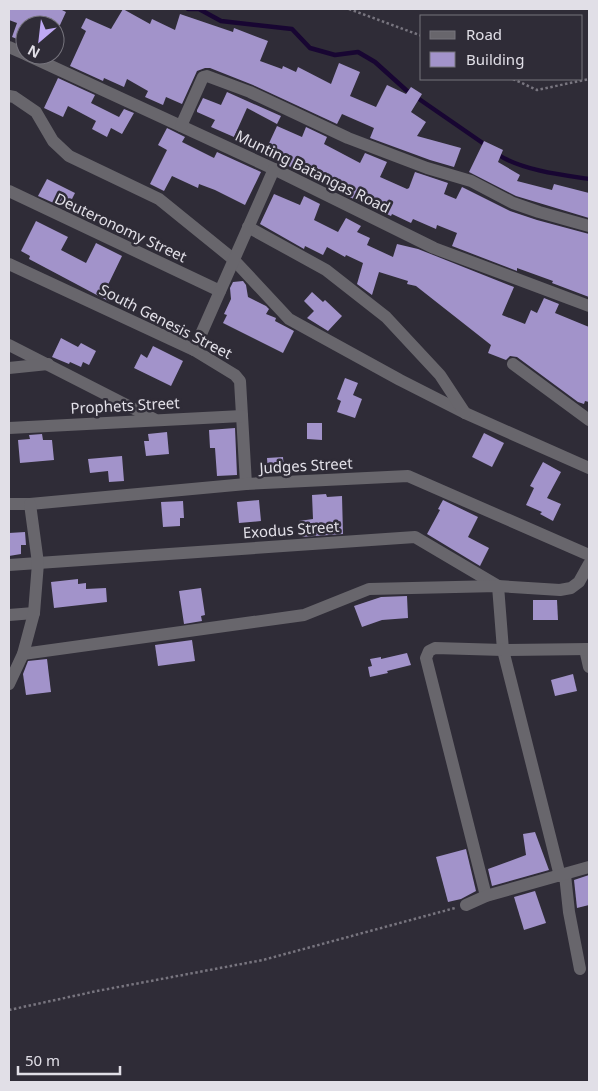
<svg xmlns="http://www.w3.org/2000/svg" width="598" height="1091" viewBox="0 0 598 1091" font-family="'Noto Sans',sans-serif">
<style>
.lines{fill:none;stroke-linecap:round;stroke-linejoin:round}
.stream{stroke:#180632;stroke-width:4.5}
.building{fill:#a293ca}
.path{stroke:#78757f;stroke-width:2.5;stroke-dasharray:2.5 2.5;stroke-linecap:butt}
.minor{stroke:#68666c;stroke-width:12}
.labels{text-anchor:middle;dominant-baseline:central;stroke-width:5;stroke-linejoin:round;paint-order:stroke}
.street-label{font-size:15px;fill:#e1dfe7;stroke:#2f2c37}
</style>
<rect width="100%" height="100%" fill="#2f2c37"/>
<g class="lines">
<g class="stream">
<path d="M188 9H199L221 21 292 29 310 48 335 55 358 52 375 62 406 90 487 146"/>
<path d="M497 154C521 170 561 175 589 179"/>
</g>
</g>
<g class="building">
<path d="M9 9H60L66 12 60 25H33L25 21V42L12 37 17 23 9 20Z"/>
<path d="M123 9 150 24 152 19 175 30 180 14 233 32 234 28 268 41 260 61 282 69 283 66 296 72 298 67 331 84 339 63 360 72 350 96 376 107 387 85 406 94 411 87 422 94 411 112 426 122 417 136 461 148 454 167 430 160 370 138 374 128 342 114 337 124 253 85 210 68H205L197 71 182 104 166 97 163 105 145 97 148 91 127 79 124 87 104 78 103 81 70 66 86 31 81 28 86 18 111 29Z"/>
<path d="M58 78 95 95 91 103 119 117 124 109 134 113 122 134 111 128 107 137 92 129 96 121 68 106 63 117 44 108Z"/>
<path d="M227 92 281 116 277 124 247 108 234 137 211 127 215 120 197 112V110L203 98 221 105Z"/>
<path d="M277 126 302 137 306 127 327 137 324 144 360 163 365 153 387 162 380 177 407 189 409 188 415 172 448 183 444 194 456 199 462 187 510 211 537 220 589 234V297L552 283 553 281 517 268V271L452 246 457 233 437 225 436 229 413 219 411 223 392 214 391 216 343 194 346 186 313 168 309 176 264 154Z"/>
<path d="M167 128 185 137 182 142 214 158 217 152 261 172 245 205 215 190 199 184 198 188 172 176 164 191 150 184 167 150 158 145Z"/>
<path d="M484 141 503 150 498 162 520 175 517 181 552 190 554 184 589 193V218L516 196 469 172Z"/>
<path d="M47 179 75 193 67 209 38 196Z"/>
<path d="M274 194 300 205 304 196 320 204 314 220 338 232 346 218 361 226 357 232 370 238 367 245 393 257 397 244 418 249 514 287 502 315 525 324 531 310 537 313 544 298 559 304 555 313 589 327V402L585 401 584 404 578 402 517 357 510 356 506 360 488 353 491 345 416 286 407 284 408 281 379 272 372 295 357 284 363 263 346 255 345 257 327 247 323 255 305 246 304 249 260 224Z"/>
<path d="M36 221 68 237 61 250 86 263 96 243 122 256 106 289 114 293 110 302 29 259 30 256 21 251Z"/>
<path d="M243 281 246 285 248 297 266 306 269 309 266 314 276 318 275 321 294 331 283 353 223 323 227 315 224 314 231 299 230 288 233 282Z"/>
<path d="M312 292 323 302 325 300 342 316 328 331 307 318 314 311 304 301Z"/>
<path d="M61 338 78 347 81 343 96 351 89 365 83 362 81 367 70 362 69 364 52 357Z"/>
<path d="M153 346 183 361 171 386 134 368 141 354 147 358Z"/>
<path d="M345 378 358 383 353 395 362 399 355 418 337 412 341 401 337 399Z"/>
<path d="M307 423H322V440L307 439Z"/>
<path d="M235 428 237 475 217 476 215 448H210L209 430Z"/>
<path d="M167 432 169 454 146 456 144 441H149L148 434Z"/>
<path d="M484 433 504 443 492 467 472 457Z"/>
<path d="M42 434 43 440H52L54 460 20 463 18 440 30 439 29 435Z"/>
<path d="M122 456 124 481 109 482 108 471 90 473 88 459Z"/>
<path d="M283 457 284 470 268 472 267 458Z"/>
<path d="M543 462 561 472 547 498 561 504 553 521 540 514 542 512 526 505 534 488 530 486Z"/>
<path d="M326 494 327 497 342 496 343 534 301 537 299 521 313 519 312 495Z"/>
<path d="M259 500 261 521 239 523 237 502Z"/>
<path d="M443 500 478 517 468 537 489 548 480 566 427 534 440 510 438 509Z"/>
<path d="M183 501 184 518H180V526L163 527 161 502Z"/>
<path d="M25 532 26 545H21V554L9 556V533Z"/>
<path d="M78 579V584L86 583V589L106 588 107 602 54 608 51 582Z"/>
<path d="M201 588 205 615 201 616 202 621 184 624 179 591Z"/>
<path d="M407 596 408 618 382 620 362 627 354 606 381 597Z"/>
<path d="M533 600H557L558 620H533Z"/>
<path d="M192 640 195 661 158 666 155 645Z"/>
<path d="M407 653 411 665 387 671 388 673 370 677 368 667 372 666 370 659 381 657V659Z"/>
<path d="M47 659 51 692 26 695 23 674 28 661Z"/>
<path d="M573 674 577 691 555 696 551 680Z"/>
<path d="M535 832 549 870 492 886 488 869 526 855 523 834Z"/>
<path d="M466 849 476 891 461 899 448 902 436 857Z"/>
<path d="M589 875V905L577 908 574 880Z"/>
<path d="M535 891 546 923 524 930 514 897Z"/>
</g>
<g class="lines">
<g class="path">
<path d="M349 9 422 36"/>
<path d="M513 79 537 90 589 79"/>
<path d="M9 1010 97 991 263 960 455 908"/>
</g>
<g class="minor">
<path d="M9 47 25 54"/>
<path d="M27 55 274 169 434 248 589 306"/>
<path d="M9 96 14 97 36 112 53 141 69 156 159 199 233 259 289 319 400 380 465 413 589 468"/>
<path d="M181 126 203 77 207 76 250 92 348 138 427 168 471 181 513 203 539 212 589 226"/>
<path d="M9 191 220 291"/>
<path d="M248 227 326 270 386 317 440 375 465 413"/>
<path d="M9 264 194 350 235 375 240 381 246 484"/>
<path d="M9 345 154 419"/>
<path d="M194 350 274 169"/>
<path d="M513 364 589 420"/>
<path d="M9 368 48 364"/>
<path d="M9 428 242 416"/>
<path d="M9 504H30L246 484 408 476 589 555"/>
<path d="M9 565 415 537 498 586 503 650 560 876"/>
<path d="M9 615 34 613"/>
<path d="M585 649 589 667"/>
<path d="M23 654 304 615 369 589 498 586 560 590 571 588 579 582 589 564"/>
<path d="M9 684 23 654 34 613 38 563 30 504"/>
<path d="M565 875 569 912 580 969"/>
<path d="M486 896 426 658 429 651 435 648 503 650 589 649"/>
<path d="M466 905 486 896 589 867"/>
</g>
</g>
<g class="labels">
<g class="street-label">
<text transform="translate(313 171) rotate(26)">Munting Batangas Road</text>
<text transform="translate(121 227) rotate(25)">Deuteronomy Street</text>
<text transform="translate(166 321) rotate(27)">South Genesis Street</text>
<text transform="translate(125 405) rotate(-3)">Prophets Street</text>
<text transform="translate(306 465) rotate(-3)">Judges Street</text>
<text transform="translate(291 529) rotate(-4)">Exodus Street</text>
</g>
</g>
<rect width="598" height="1091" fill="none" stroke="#e1dfe7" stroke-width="20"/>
<rect x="420" y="15" width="162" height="65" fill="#2f2c37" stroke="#76747d"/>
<rect x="430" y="31" width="25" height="8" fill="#68666c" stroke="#76747d"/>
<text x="466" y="40" font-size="15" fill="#e1dfe7">Road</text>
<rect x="430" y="52" width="25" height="15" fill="#a293ca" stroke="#76747d"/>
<text x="466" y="65" font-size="15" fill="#e1dfe7">Building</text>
<g transform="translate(40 40) rotate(208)"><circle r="24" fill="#2f2c37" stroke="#76747d"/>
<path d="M0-4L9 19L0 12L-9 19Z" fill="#bfa9f4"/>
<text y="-8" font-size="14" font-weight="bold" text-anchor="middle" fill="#e1dfe7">N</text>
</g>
<path d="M18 1066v8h102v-8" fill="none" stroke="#e1dfe7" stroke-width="2.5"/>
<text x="25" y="1066" font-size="15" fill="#e1dfe7" stroke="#2f2c37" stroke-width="4" paint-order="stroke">50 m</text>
</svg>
